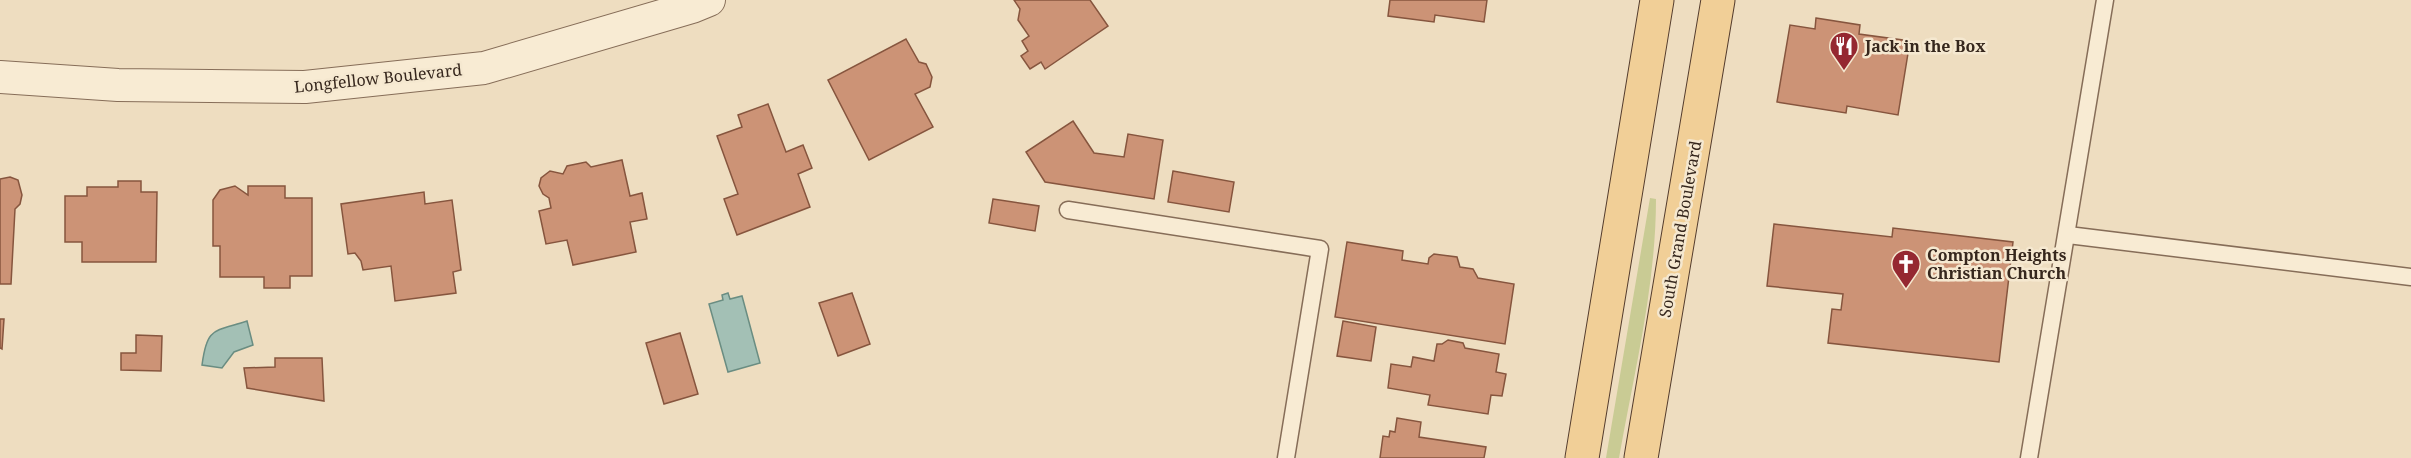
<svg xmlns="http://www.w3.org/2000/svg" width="2411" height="458" viewBox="0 0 2411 458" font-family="'Noto Serif',serif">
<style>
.green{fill:#c9cb94}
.water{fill:#a3c0b5;stroke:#6a8d82;stroke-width:1.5}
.building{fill:#cc9376;stroke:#86553e;stroke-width:1.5}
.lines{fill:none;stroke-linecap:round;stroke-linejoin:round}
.service-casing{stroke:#866d58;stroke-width:19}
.minor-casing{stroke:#866d58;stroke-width:34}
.primary-casing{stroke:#543c2d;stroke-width:35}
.service{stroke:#f8ebd3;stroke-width:16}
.minor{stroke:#f8ebd3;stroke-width:32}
.primary{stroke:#f1cf97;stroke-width:33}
.labels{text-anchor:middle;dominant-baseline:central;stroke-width:5;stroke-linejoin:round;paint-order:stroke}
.poi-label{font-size:16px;font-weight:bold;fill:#36271d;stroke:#f5e8d0;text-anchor:start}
.street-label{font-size:16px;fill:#36271d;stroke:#f5e8d0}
</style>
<rect width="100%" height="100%" fill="#eeddc0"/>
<path class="green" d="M1650 198 1656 199C1656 286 1634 373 1619 458H1606Z"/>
<g class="water">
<path d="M728 293 730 299 742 296 760 363 728 372 709 304 723 300 722 295Z"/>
<path d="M247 321 253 345 234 352 222 368 202 365C207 327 213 332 247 321Z"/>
</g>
<g class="building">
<path d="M1014 0H1090L1108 26 1045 69 1041 62 1030 69 1021 56 1028 51 1022 41 1029 36 1018 20 1020 9Z"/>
<path d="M1390 0H1487L1484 22 1435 15 1434 22 1388 16Z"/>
<path d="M1816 18 1860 25 1859 34 1910 41 1898 115 1847 106 1846 113 1777 102 1790 25 1815 29Z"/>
<path d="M906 39 919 62 926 64 932 77 930 87 915 94 933 127 869 160 828 80Z"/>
<path d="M768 104 786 152 803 145 812 168 798 174 810 207 737 235 724 199 738 194 717 136 742 127 738 115Z"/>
<path d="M1073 121 1094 153 1124 157 1128 134 1163 140 1154 199 1045 182 1026 152Z"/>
<path d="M622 160 630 196 642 193 647 219 630 222 636 252 573 265 567 240 546 244 539 211 551 208 549 198 543 194 539 186 541 178 550 171 563 174 567 166 586 162 591 167Z"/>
<path d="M1173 171 1234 182 1229 212 1168 202Z"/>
<path d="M10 177 18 180 22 195 20 204 15 209 11 284H0V179Z"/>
<path d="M118 181H141V192H157L156 262H82V242H65V196H87V187H118Z"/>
<path d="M235 186 248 195V186H285V198H312V276H290V288H264V277H220V246H213V200L220 190Z"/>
<path d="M424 192 425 204 452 200 461 270 453 272 456 293 395 301 391 266 363 270 361 261 355 253 348 254 341 204Z"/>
<path d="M993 199 1039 206 1035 231 989 223Z"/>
<path d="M1774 224 1892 237 1893 228 2013 242 1999 362 1828 343 1832 309 1841 310 1843 294 1767 286Z"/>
<path d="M1347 242 1403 251 1402 260 1428 264 1429 258 1434 254 1457 257 1460 267 1473 269 1478 278 1514 284 1505 344 1335 317Z"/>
<path d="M852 293 870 344 838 356 819 303Z"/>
<path d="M0 319H4L2 349 0 348Z"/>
<path d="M1343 321 1376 327 1371 361 1337 356Z"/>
<path d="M680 333 698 394 664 404 646 343Z"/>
<path d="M136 335 162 336 161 371 121 370V353H136Z"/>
<path d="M1448 340 1463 343 1465 348 1499 354 1496 372 1506 374 1502 396 1491 395 1488 414 1428 405 1430 395 1388 388 1391 364 1411 367 1413 357 1434 361 1437 344H1442Z"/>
<path d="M275 358H322L324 401 247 388 244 368 275 367Z"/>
<path d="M1397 418 1421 422 1419 437 1486 447 1484 458H1380L1383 436 1389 437 1390 431 1395 432Z"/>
</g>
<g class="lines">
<g class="service-casing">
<g id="service">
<path d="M1068 210 1320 249 1286 458"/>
<path d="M2068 235 2411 277"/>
<path d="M2029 458 2105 0"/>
</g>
</g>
<g class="minor-casing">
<path id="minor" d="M0 77 118 85 305 87 484 68 692 7 709 0"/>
</g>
<g class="primary-casing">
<g id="primary">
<path d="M1582 458 1657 0"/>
<path d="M1641 458 1718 0"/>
</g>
</g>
<use href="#service" class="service"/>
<use href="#minor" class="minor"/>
<use href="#primary" class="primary"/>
</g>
<defs>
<g id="restaurant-pin" transform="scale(1.5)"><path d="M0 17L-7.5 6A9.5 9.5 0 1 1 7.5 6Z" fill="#952831" stroke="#f5e8d0"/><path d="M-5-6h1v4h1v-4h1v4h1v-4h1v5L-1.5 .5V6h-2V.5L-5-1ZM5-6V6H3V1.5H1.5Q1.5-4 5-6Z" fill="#fff"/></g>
<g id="church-pin" transform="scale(1.5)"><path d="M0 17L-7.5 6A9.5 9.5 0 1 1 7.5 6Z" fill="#952831" stroke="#f5e8d0"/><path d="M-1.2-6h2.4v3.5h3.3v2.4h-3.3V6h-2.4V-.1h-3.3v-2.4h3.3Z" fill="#fff"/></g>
</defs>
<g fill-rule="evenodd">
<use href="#restaurant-pin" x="1844" y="46"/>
<use href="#church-pin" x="1906" y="264"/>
</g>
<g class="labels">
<g class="poi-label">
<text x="1865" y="46">Jack in the Box</text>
<text x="1927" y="255">Compton Heights<tspan x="1927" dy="18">Christian Church</tspan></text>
</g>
<g class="street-label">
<text transform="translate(378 78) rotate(-6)">Longfellow Boulevard</text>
<text transform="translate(1680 229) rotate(-80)">South Grand Boulevard</text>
</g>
</g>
</svg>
